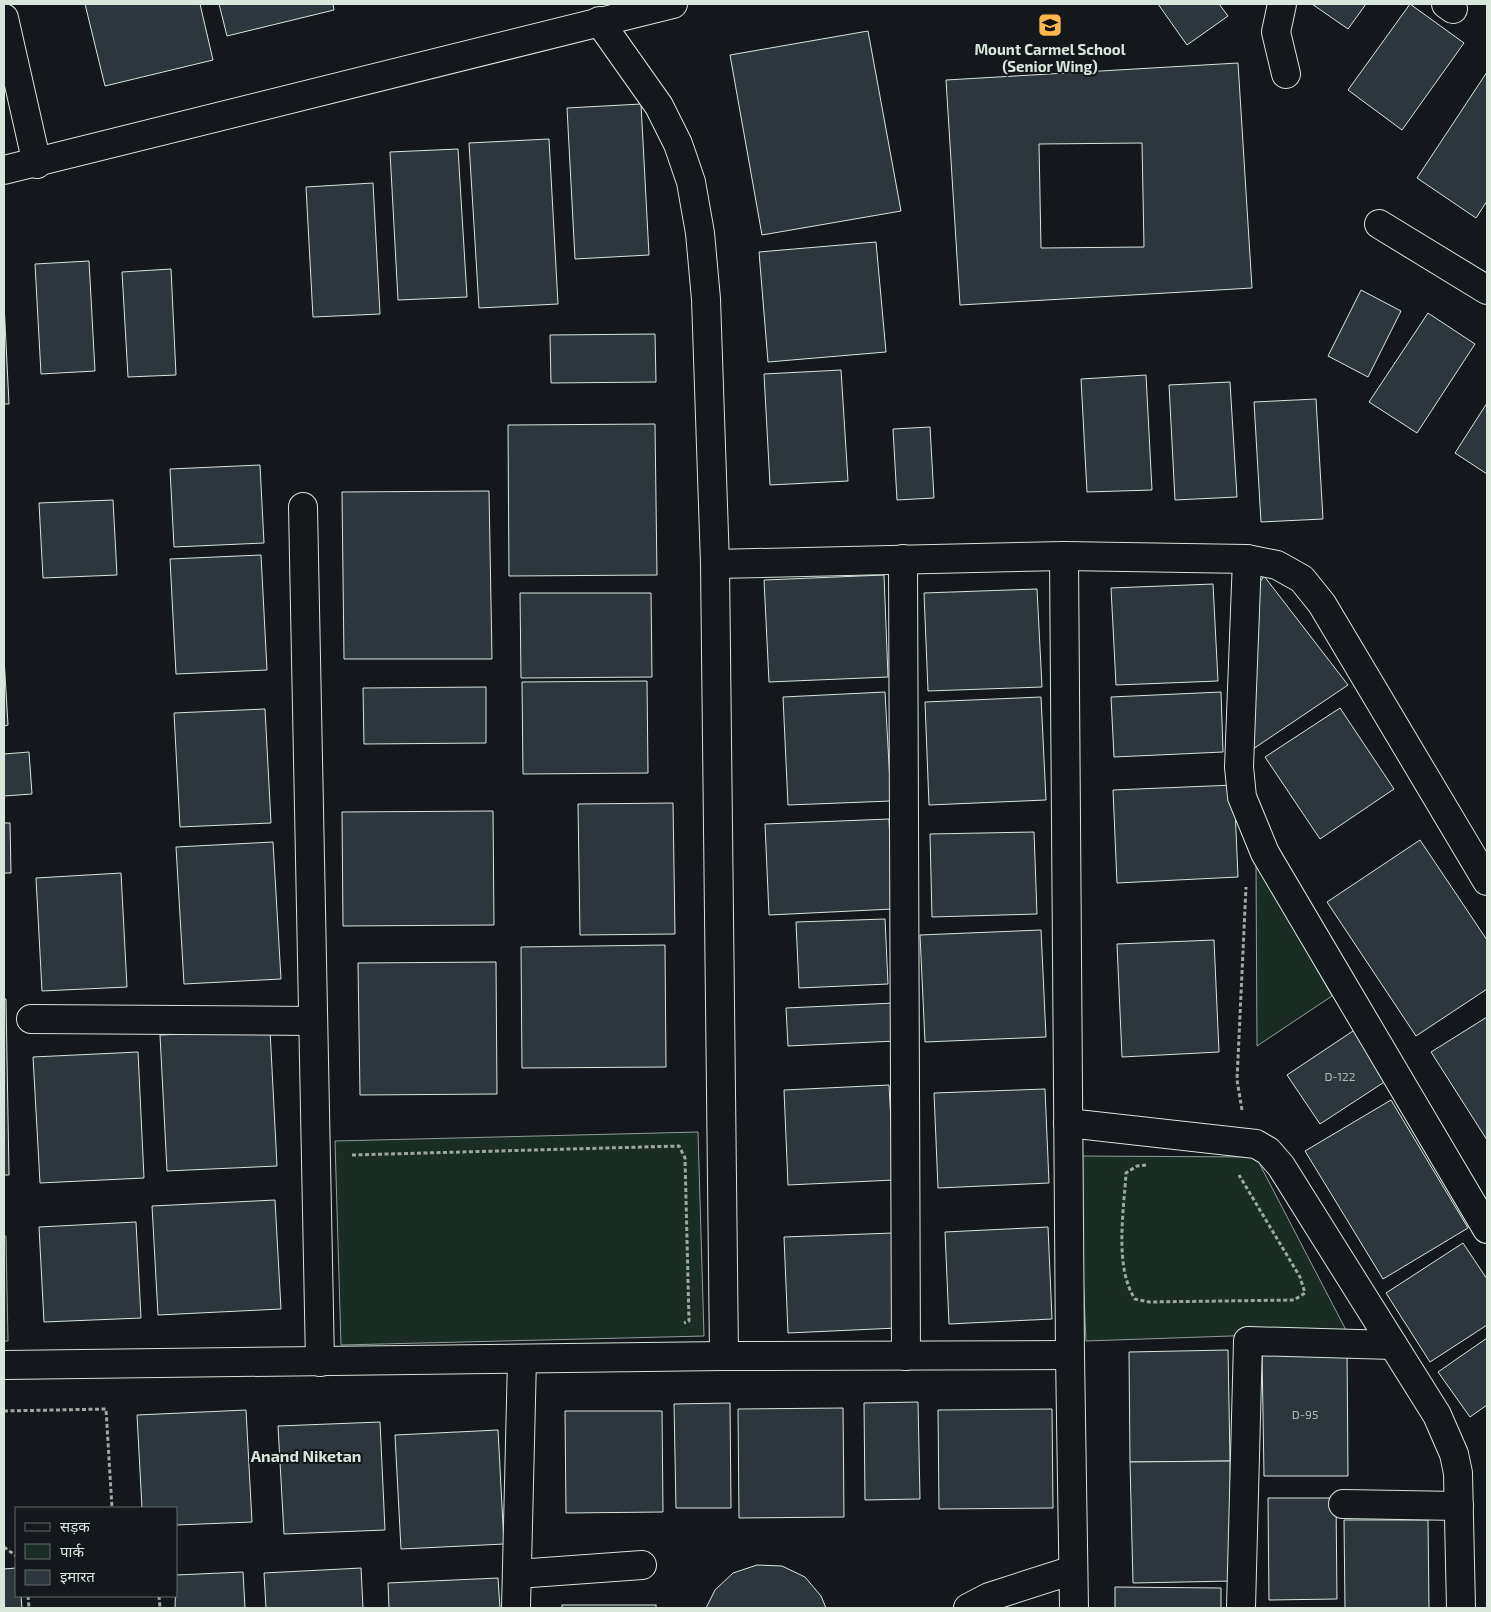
<svg xmlns="http://www.w3.org/2000/svg" width="1491" height="1612" viewBox="0 0 1491 1612" font-family="'Exo 2','Noto Sans Devanagari',sans-serif">
<style>
.green{fill:#1a2d24;stroke:#939e99}
.building{fill:#2c363c;stroke:#d8e6dc;fill-rule:evenodd}
.lines{fill:none;stroke-linecap:round;stroke-linejoin:round}
.minor-casing{stroke:#d8e6dc;stroke-width:30}
.path{stroke:#9da8a2;stroke-width:3;stroke-dasharray:4 2.5;stroke-linecap:butt}
.minor{stroke:#14181c;stroke-width:28}
.labels{text-anchor:middle;dominant-baseline:central;stroke-width:4;stroke-linejoin:round;paint-order:stroke}
.number-label{font-size:12px;fill:#adbab4}
.poi-label{font-size:15px;font-weight:bold;fill:#d8e6dc;stroke:#14181c}
.neighbourhood-label{font-size:16px;font-weight:bold;fill:#d8e6dc;stroke:#14181c}
</style>
<rect width="100%" height="100%" fill="#14181c"/>
<g class="green">
<path d="M1256 861 1332 996 1257 1046Z"/>
<path d="M698 1132 704 1336 341 1345 335 1141Z"/>
<path d="M1078 1156 1256 1157 1347 1332 1086 1341Z"/>
<path d="M4 1236H6L8 1341H4Z"/>
</g>
<g class="building">
<path d="M85 4H200L213 60 105 86Z"/>
<path d="M219 4H333L334 10 227 36Z"/>
<path d="M1158 4H1219L1228 16 1187 45Z"/>
<path d="M1312 4H1366L1348 29Z"/>
<path d="M1410 4 1464 43 1402 130 1348 90Z"/>
<path d="M868 31 901 211 762 235 730 55Z"/>
<path d="M1238 63 1252 288 960 305 946 80ZM1142 143 1144 247 1041 248 1039 144Z"/>
<path d="M1487 72V201L1476 218 1417 178Z"/>
<path d="M641 104 649 255 575 259 567 108Z"/>
<path d="M549 139 558 304 479 308 469 143Z"/>
<path d="M458 149 467 297 398 300 390 152Z"/>
<path d="M373 183 380 314 313 317 306 187Z"/>
<path d="M876 242 886 352 768 362 759 252Z"/>
<path d="M89 261 95 371 41 374 35 264Z"/>
<path d="M171 269 176 375 128 377 122 272Z"/>
<path d="M1361 290 1401 311 1368 377 1328 356Z"/>
<path d="M4 303 9 404H4Z"/>
<path d="M1428 313 1475 344 1417 433 1369 402Z"/>
<path d="M655 334 656 382 551 383 550 335Z"/>
<path d="M841 370 848 481 770 485 764 374Z"/>
<path d="M1146 375 1152 490 1087 492 1081 379Z"/>
<path d="M1230 382 1237 497 1175 500 1169 385Z"/>
<path d="M1316 399 1323 519 1261 522 1254 402Z"/>
<path d="M1487 403V474L1455 453Z"/>
<path d="M655 424 657 575 509 576 508 425Z"/>
<path d="M930 427 934 498 897 500 893 429Z"/>
<path d="M260 465 264 543 174 547 170 469Z"/>
<path d="M489 491 492 659H344L342 492Z"/>
<path d="M113 500 117 575 43 578 39 503Z"/>
<path d="M261 555 267 670 176 674 170 559Z"/>
<path d="M884 575 888 677 769 682 764 580Z"/>
<path d="M1264 576 1348 685 1253 749 1252 594Z"/>
<path d="M1213 584 1218 681 1116 685 1111 588Z"/>
<path d="M1037 589 1042 687 928 691 924 593Z"/>
<path d="M520 593H651L652 677 521 678Z"/>
<path d="M4 658 8 725 4 726Z"/>
<path d="M647 681 648 773 523 774 522 682Z"/>
<path d="M486 687V743L364 744 363 688Z"/>
<path d="M885 692 891 801 788 805 783 697Z"/>
<path d="M1221 692 1223 752 1114 757 1111 697Z"/>
<path d="M1041 697 1046 800 929 805 925 702Z"/>
<path d="M1340 708 1394 789 1320 839 1265 757Z"/>
<path d="M265 709 271 823 180 827 174 713Z"/>
<path d="M29 752 32 794 4 796V754Z"/>
<path d="M1234 785 1238 877 1117 883 1113 790Z"/>
<path d="M673 803 675 934 580 935 578 804Z"/>
<path d="M493 811 494 925 343 926 342 812Z"/>
<path d="M889 819 893 909 769 915 765 824Z"/>
<path d="M4 823H10L11 873H4Z"/>
<path d="M1034 832 1037 914 932 917 930 834Z"/>
<path d="M1420 840 1487 940V989L1416 1036 1327 902Z"/>
<path d="M273 842 281 979 184 984 176 847Z"/>
<path d="M121 873 127 987 42 991 36 878Z"/>
<path d="M885 919 888 984 799 988 796 922Z"/>
<path d="M1041 930 1046 1037 925 1042 920 935Z"/>
<path d="M1214 940 1219 1052 1122 1057 1117 944Z"/>
<path d="M665 945 666 1067 522 1068 521 947Z"/>
<path d="M496 962 497 1094 360 1095 358 963Z"/>
<path d="M4 999H6L9 1175H4Z"/>
<path d="M894 1003 896 1041 788 1046 786 1008Z"/>
<path d="M1487 1017V1140L1431 1052Z"/>
<path d="M1359 1027 1392 1077 1320 1124 1287 1075Z"/>
<path d="M270 1030 277 1166 167 1171 160 1035Z"/>
<path d="M138 1052 144 1178 40 1183 33 1057Z"/>
<path d="M889 1085 894 1180 788 1185 784 1090Z"/>
<path d="M1045 1089 1049 1183 938 1188 934 1093Z"/>
<path d="M1391 1100 1468 1228 1383 1279 1305 1151Z"/>
<path d="M275 1200 281 1309 158 1315 152 1206Z"/>
<path d="M136 1222 141 1318 44 1322 39 1227Z"/>
<path d="M1048 1227 1052 1319 949 1324 945 1232Z"/>
<path d="M893 1233 897 1328 788 1333 784 1237Z"/>
<path d="M1463 1243 1487 1279V1325L1430 1362 1386 1293Z"/>
<path d="M1487 1338V1405L1470 1417 1438 1372Z"/>
<path d="M1228 1350 1230 1461 1130 1462 1129 1352Z"/>
<path d="M1262 1351H1347L1348 1476H1264Z"/>
<path d="M918 1402 920 1499 865 1500 864 1403Z"/>
<path d="M730 1403 731 1508H676L674 1404Z"/>
<path d="M843 1408 844 1517 739 1518 738 1409Z"/>
<path d="M1052 1409 1053 1508 939 1509 938 1410Z"/>
<path d="M246 1410 252 1522 176 1525V1508H142L137 1415Z"/>
<path d="M565 1411H662L663 1512 566 1513Z"/>
<path d="M380 1422 385 1530 284 1534 278 1426Z"/>
<path d="M498 1430 504 1544 401 1549 395 1435Z"/>
<path d="M1230 1461 1232 1581 1133 1583 1130 1462Z"/>
<path d="M1268 1498H1336L1337 1599 1269 1600Z"/>
<path d="M1344 1520H1428L1429 1608H1345Z"/>
<path d="M757 1565 782 1566 805 1577 821 1596 826 1608H706L715 1590 733 1573Z"/>
<path d="M16 1568V1596H21L22 1608H4V1569Z"/>
<path d="M361 1568 363 1608H266L264 1573Z"/>
<path d="M243 1572 245 1608H175L176 1575Z"/>
<path d="M498 1578 500 1608H389L388 1583Z"/>
<path d="M1115 1587 1221 1588V1608H1115Z"/>
<rect x="562" y="1605" width="94" height="3"/>
</g>
<g class="lines">
<g class="minor-casing">
<g id="minor">
<path d="M1282 4 1276 32 1286 74"/>
<path d="M1446 4 1453 9"/>
<path d="M4 18 37 164"/>
<path d="M599 21 659 106 678 144 691 182 700 233 706 299 715 564 724 1356"/>
<path d="M4 170 673 4"/>
<path d="M1379 224 1487 290"/>
<path d="M303 507 320 1362"/>
<path d="M1064 556 1070 1355 1074 1608"/>
<path d="M903 559 906 1356"/>
<path d="M1247 559 1239 767 1242 797 1265 853 1487 1229"/>
<path d="M715 564 1064 556 1247 559 1277 565 1302 579 1322 604 1487 881"/>
<path d="M31 1019 313 1021"/>
<path d="M1068 1123 1256 1144 1268 1151 1281 1166 1437 1415 1454 1454 1458 1473 1461 1608"/>
<path d="M4 1365 724 1356 1070 1355"/>
<path d="M1343 1504 1459 1506"/>
<path d="M517 1574 642 1565"/>
<path d="M516 1608 522 1359"/>
<path d="M968 1608 989 1597 1073 1570"/>
<path d="M1241 1608 1248 1341 1393 1345"/>
</g>
</g>
<g class="path">
<path d="M1242 1110 1237 1080 1246 887"/>
<path d="M352 1155 679 1146 685 1158 689 1321 684 1323"/>
<path d="M1146 1165 1137 1166 1126 1173C1124 1210 1114 1267 1135 1299L1149 1302 1294 1300 1305 1293 1300 1277 1239 1175"/>
<path d="M4 1411 106 1409 112 1508"/>
<path d="M4 1547 16 1556"/>
<path d="M28 1596 29 1608"/>
<path d="M159 1596 160 1608"/>
</g>
<use href="#minor" class="minor"/>
</g>
<defs>
<g id="school-square" transform="scale(1.25)"><rect x="-9" y="-9" width="18" height="18" rx="4" fill="#ffb74d" stroke="#14181c"/><path d="M0-5L7-2L0 1L-7-2ZM-4 1L0 2.5L4 1V4Q0 6-4 4Z" fill="#111"/></g>
</defs>
<g fill-rule="evenodd">
<use href="#school-square" x="1050" y="25"/>
</g>
<g class="labels">
<g class="number-label">
<text x="1340" y="1076">D-122</text>
<text x="1305" y="1414">D-95</text>
</g>
<g class="poi-label">
<text x="1050" y="49">Mount Carmel School<tspan x="1050" dy="17">(Senior Wing)</tspan></text>
</g>
<g class="neighbourhood-label">
<text x="306" y="1455">Anand Niketan</text>
</g>
</g>
<rect width="1491" height="1612" fill="none" stroke="#d8e6dc" stroke-width="10"/>
<rect x="15" y="1507" width="162" height="90" fill="#14181c" stroke="#626a69"/>
<rect x="25" y="1523" width="25" height="8" fill="#14181c" stroke="#626a69"/>
<text x="60" y="1532" font-size="15" fill="#d8e6dc">सड़क</text>
<rect x="25" y="1544" width="25" height="15" fill="#1a2d24" stroke="#626a69"/>
<text x="60" y="1557" font-size="15" fill="#d8e6dc">पार्क</text>
<rect x="25" y="1570" width="25" height="15" fill="#2c363c" stroke="#626a69"/>
<text x="60" y="1582" font-size="15" fill="#d8e6dc">इमारत</text>
</svg>
